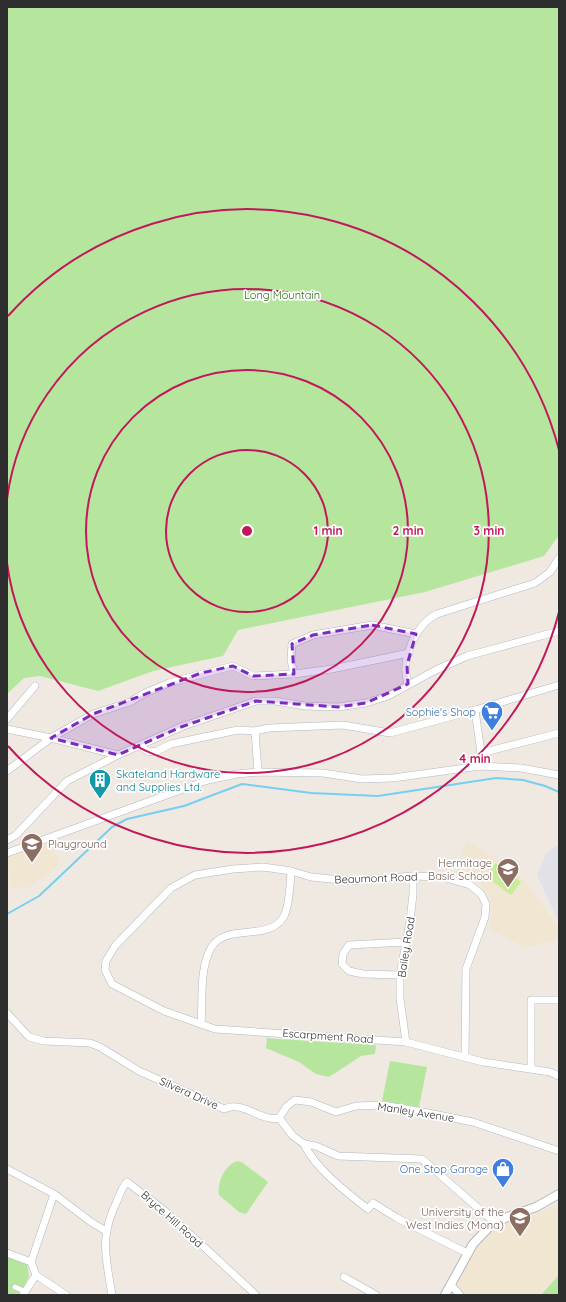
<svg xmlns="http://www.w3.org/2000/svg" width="566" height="1302" viewBox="0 0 566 1302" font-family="Quicksand,sans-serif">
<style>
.industrial{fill:#e3e1e8}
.education{fill:#f0e6d1}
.green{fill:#b6e59e}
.pitch{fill:#c9ec9a}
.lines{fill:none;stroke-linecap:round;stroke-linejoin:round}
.stream{stroke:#75cff0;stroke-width:2}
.pedestrian-casing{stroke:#b4b7c1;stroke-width:6}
.minor-casing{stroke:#b4b7c1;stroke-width:8}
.tertiary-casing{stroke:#b4b7c1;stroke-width:10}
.pedestrian{stroke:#fff;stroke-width:5}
.minor{stroke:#fff;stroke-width:7}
.tertiary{stroke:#fff;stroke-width:8}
.marked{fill:#7b2cbf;fill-opacity:0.2;stroke:#7b2cbf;stroke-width:3;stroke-dasharray:8 5;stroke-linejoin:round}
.ring{fill:none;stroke:#c2185b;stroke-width:2}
.labels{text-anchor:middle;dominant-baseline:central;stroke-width:3.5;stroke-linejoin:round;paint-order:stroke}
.park-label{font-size:11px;fill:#2c6e1b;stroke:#fff}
.shop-label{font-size:11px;fill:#366cbe;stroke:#fff;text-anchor:end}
.culture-label{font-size:11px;fill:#0d838f;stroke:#fff;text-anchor:start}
.education-label{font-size:11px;fill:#785e54;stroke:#fff;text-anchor:end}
.street-label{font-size:11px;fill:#2e2e2e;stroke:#fff}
.centre{fill:#c2185b;stroke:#fff;stroke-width:2}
.ring-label{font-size:12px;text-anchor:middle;font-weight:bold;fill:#c2185b;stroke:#fff;stroke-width:3.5;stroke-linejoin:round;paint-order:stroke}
</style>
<rect width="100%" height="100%" fill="#efe9e1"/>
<path class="industrial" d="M559 844V923L537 875 546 853Z"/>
<g class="education">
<path d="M466 841 491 855 526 882 559 928V939L526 948 488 928 492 914 490 896 479 883 456 873Z"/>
<path d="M44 844 60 860 56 868 35 883 15 890 10 882 7 857Z"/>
<path d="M559 1204V1295H439L462 1253 501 1223 527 1217Z"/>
</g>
<g class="green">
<path d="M7 7H559V535L544 556 425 592 238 630 223 656 153 671 98 691 40 676 24 678 7 694Z"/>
<path d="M267 1038 278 1039 376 1045 375 1054 361 1056 329 1077 316 1074 299 1062 266 1048Z"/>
<path d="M390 1061 427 1067 419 1107 382 1101Z"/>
<path d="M238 1161 243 1163 268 1182 246 1214 239 1212 219 1195C217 1183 224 1165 238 1161Z"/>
<path d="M7 1256 27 1263 29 1276 20 1295H7Z"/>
<path d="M559 1275V1295H541Z"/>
</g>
<path class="pitch" d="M495 863 521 882 511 895 485 876Z"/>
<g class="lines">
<path class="stream" d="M7 914 39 896 112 827 127 819 184 806 242 784 311 793 378 796 496 778 523 780 545 786 559 792"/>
<g class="pedestrian-casing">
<path id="pedestrian" d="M15 1287 24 1291"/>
</g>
<g class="minor-casing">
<g id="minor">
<path d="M294 674 291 660 292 644 313 635 372 625 416 634"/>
<path d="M408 684C400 660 415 625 437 614L535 583 550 572 559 558"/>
<path d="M475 710 481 753 480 766"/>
<path d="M7 719 35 686"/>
<path d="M7 729 51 738 93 714 130 702 143 694 169 683 233 666 253 676 294 674 332 669 409 653"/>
<path d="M255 731 258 772"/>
<path d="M140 746 149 752 157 751 171 744 209 736 238 730 255 731 269 728 343 725 390 733 475 710 559 685"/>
<path d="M481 753 559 733"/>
<path d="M7 771 51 738 118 755"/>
<path d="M7 840 16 835 67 781 118 755 181 727 256 701H275L305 706 338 707 366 703 388 696 436 670 467 656 559 631"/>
<path d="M7 853 208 780 237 774 258 772 323 773 362 779 393 778 480 766 521 768 559 775"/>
<path d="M400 975 363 974 349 971 342 964 343 954 349 945 406 942"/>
<path d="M7 1013 29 1037 44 1041 90 1043 100 1047 139 1071 224 1109C244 1100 260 1122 279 1118L293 1136 304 1144 316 1146 338 1156 422 1159 494 1222"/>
<path d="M201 1024C203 999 199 970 211 948 226 921 272 944 285 914 290 901 290 885 291 871"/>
<path d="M406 1042 400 998V975L410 921 413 894V876"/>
<path d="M465 1057 466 969 485 917 486 904 481 894 470 885 442 877 413 876 350 881 311 877 291 871 263 867 233 869 195 875 171 888 115 946 106 961 105 970 112 984 164 1011 215 1029 406 1042 483 1062 550 1072 559 1076"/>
<path d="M531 1068V1000H559"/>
<path d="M279 1118 287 1106 295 1100 311 1102 336 1112 356 1106 383 1105 428 1113 473 1122 559 1151"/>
<path d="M304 1144C315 1168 347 1193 368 1209L373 1203 397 1218 467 1253"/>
<path d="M7 1169 54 1194 91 1222 106 1231"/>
<path d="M7 1253 31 1262"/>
<path d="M36 1275 31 1262 54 1194"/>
<path d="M36 1275 66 1295"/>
<path d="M344 1277 376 1295"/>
<path d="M451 1285 460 1295"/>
<path d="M23 1295 36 1275"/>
<path d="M112 1295C106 1257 99 1238 117 1201 120 1194 122 1187 127 1182L165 1211 256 1295"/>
</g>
</g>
<g class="tertiary-casing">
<path id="tertiary" d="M445 1295 473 1244 494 1222 536 1207 559 1194"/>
</g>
<use href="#pedestrian" class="pedestrian"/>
<use href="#minor" class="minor"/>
<use href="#tertiary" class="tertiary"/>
</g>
<path class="marked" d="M372 625 416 634 407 665 408 684 366 703 338 707 256 701 181 727 118 755 51 738 93 714 201 673 233 666 253 676 294 674 292 644 313 635Z"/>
<g class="ring">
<circle cx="247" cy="531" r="81"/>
<circle cx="247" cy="531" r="161"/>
<path d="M7 499A242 242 0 1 1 7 563"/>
<path d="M559 612A322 322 0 0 1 8 746M8 316A322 322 0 0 1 559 450"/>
</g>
<defs>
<g id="supermarket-pin" transform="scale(1.15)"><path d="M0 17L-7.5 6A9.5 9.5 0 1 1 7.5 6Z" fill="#3f7fe0" stroke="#fff"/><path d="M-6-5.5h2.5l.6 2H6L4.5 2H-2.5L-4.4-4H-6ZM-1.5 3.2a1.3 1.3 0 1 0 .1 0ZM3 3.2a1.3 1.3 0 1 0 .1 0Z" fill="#fff"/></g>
<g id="building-pin" transform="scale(1.15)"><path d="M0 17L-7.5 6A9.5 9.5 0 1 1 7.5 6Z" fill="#0f9aa8" stroke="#fff"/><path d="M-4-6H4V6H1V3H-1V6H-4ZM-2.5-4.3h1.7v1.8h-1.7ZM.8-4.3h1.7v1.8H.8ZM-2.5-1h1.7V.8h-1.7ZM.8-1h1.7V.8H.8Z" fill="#fff"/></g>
<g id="school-pin" transform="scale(1.15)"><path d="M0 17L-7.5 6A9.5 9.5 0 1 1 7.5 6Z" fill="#8d6e63" stroke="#fff"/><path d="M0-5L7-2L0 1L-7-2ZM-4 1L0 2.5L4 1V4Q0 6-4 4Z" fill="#fff"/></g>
<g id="shop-pin" transform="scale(1.15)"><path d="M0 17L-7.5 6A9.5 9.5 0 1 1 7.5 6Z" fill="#3f7fe0" stroke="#fff"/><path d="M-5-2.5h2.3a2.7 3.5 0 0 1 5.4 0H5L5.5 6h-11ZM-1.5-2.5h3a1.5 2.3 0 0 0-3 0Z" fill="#fff"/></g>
<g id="university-pin" transform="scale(1.15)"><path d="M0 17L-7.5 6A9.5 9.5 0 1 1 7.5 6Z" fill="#8d6e63" stroke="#fff"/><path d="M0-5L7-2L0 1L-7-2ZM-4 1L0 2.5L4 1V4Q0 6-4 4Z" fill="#fff"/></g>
</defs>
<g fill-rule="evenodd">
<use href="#supermarket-pin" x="492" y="712"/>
<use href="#building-pin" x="100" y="780"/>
<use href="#school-pin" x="32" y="844"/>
<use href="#school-pin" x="508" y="869"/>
<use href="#shop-pin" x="503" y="1169"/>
<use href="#university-pin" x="520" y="1218"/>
</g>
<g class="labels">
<g class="park-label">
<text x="282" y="295">Long Mountain</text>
</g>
<g class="shop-label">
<text x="476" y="712">Sophie's Shop</text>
<text x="488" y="1169">One Stop Garage</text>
</g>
<g class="culture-label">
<text x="116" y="774">Skateland Hardware<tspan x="116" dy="13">and Supplies Ltd.</tspan></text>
</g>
<g class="education-label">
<text x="48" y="844" text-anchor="start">Playground</text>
<text x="492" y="863">Hermitage<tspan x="492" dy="13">Basic School</tspan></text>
<text x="504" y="1212">University of the<tspan x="504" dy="13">West Indies (Mona)</tspan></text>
</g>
<g class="street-label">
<text transform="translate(376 878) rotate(-2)">Beaumont Road</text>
<text transform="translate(406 947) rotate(-81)">Bailey Road</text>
<text transform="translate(328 1036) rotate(4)">Escarpment Road</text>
<text transform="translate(189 1093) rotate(24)">Silvera Drive</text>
<text transform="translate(416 1112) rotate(9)">Manley Avenue</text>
<text transform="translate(172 1219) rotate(42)">Bryce Hill Road</text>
</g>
</g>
<circle cx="247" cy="531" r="6" class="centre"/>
<g class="ring-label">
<text x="328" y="535">1 min</text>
<text x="408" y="535">2 min</text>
<text x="489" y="535">3 min</text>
<text x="475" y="763">4 min</text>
</g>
<rect width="566" height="1302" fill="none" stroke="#2e2e2e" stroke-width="16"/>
</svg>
